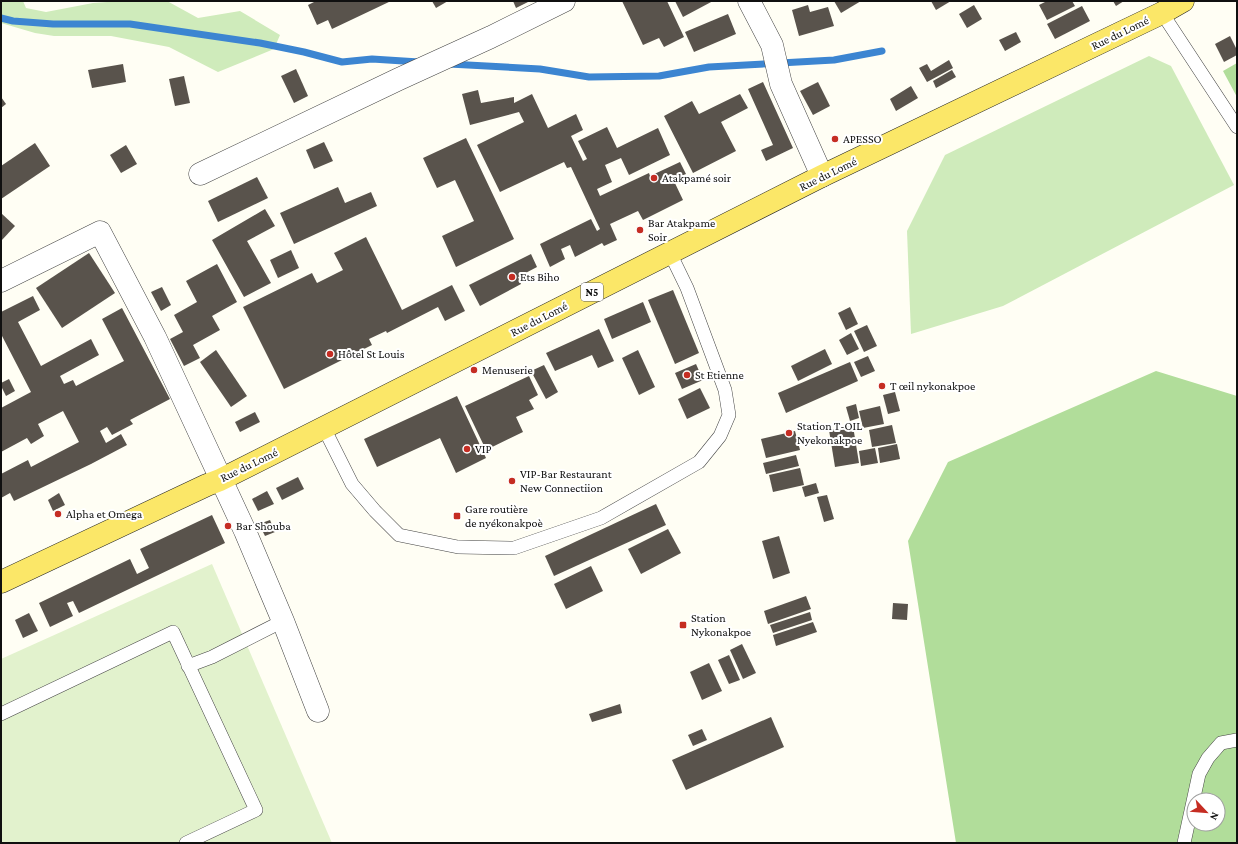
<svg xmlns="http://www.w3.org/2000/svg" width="1238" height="844" viewBox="0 0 1238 844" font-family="'Crimson Pro',serif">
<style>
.green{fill:#cfebbb}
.forest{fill:#b1dd9a;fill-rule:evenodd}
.pitch{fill:#e2f2cd}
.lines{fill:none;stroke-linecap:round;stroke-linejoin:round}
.stream{stroke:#3c85d1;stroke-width:7}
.building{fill:#59534c}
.service-casing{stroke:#434343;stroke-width:14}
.minor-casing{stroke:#434343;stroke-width:23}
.primary-casing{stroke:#212121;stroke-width:23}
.service{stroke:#fff;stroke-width:13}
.minor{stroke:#fff;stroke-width:22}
.primary{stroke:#fbe768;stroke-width:22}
.poi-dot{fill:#c52d23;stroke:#fff;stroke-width:1.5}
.labels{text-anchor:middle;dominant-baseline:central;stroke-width:4;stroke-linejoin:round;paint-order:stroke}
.shield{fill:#fff;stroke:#585858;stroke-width:1}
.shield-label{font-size:11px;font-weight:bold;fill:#101010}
.street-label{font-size:12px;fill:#101010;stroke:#fff}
.poi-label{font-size:12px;fill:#101010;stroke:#fff;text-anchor:start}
</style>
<rect width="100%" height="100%" fill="#fffef4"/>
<g class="green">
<path d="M1 1H23L26 8 46 12 93 3 121 1H167L198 18 240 11 280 35 274 49 218 72 169 47 111 36H54L35 33 1 23Z"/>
<path d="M1149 56 1171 66 1234 185 1003 306 911 334 907 231 945 155Z"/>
</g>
<g class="forest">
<path d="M1237 63V97L1223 71Z"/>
<path d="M1156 371 1237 396V843H956L908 541 948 462ZM1194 800H1218V824H1194Z"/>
</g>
<path class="pitch" d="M212 564 332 843H1V659Z"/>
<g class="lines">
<g class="stream">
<path d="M1 18 13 21 53 24H130L260 43 304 52 342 62 372 59 419 62"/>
<path d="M449 64 540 69 589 77 659 76 709 67 834 60 882 51"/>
</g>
</g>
<g class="building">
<path d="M316 1H391L332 29 328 20 317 25 308 5Z"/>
<path d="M432 1H448L436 8Z"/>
<path d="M513 1H530L516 8Z"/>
<path d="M622 1H667L684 37 664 47 659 38 643 45Z"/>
<path d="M675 1H713L683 17Z"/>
<path d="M834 1H861L841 13Z"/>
<path d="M931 1H951L936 10Z"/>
<path d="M1047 1H1072L1075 6 1047 20 1039 5Z"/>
<path d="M1113 1H1124L1116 6Z"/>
<path d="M808 5 810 12 828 7 834 26 799 36 792 10Z"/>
<path d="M974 5 982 19 967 28 959 14Z"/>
<path d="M1082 6 1090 21 1055 39 1047 24Z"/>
<path d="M728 14 736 34 694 52 685 32Z"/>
<path d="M1016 32 1021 42 1005 51 999 40Z"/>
<path d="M1230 36 1237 50V55L1224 62 1215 44Z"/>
<path d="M949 60 953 68 927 82 919 68 927 64 931 71Z"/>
<path d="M123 64 126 82 92 88 88 70Z"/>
<path d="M296 69 308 96 294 103 281 76Z"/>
<path d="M952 70 956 77 936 88 933 81Z"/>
<path d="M184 76 190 103 175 106 169 79Z"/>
<path d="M763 82 793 148 766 161 761 150 773 145 748 89Z"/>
<path d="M818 82 830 106 813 115 800 91Z"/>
<path d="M911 86 918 98 896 111 890 99Z"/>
<path d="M478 90 481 103 514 97V103L532 94 548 128 576 114 583 130 571 136 583 161 587 159 578 141 607 127 617 148 658 128 670 155 629 175 621 158 605 165 612 182 597 189 600 196 649 173 650 176 680 162 686 174 673 179 683 200 643 220 638 211 610 224 617 240 604 246 602 243 575 257 570 245 561 249 565 259 550 267 540 244 591 219 597 231 600 229 571 167 567 168 564 162 500 192 477 145 524 122 519 112 470 125 462 94Z"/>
<path d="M740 94 748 108 721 122 736 151 693 173 664 116 692 101 699 114Z"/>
<path d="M1 97 6 104 1 108Z"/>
<path d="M466 138 514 239 456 267 442 236 474 221 455 180 437 188 423 158Z"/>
<path d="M324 142 333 161 314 169 306 150Z"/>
<path d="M35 143 50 166 1 199V166Z"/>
<path d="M126 145 137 164 121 173 110 155Z"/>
<path d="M257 177 268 198 218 222 208 201Z"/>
<path d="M338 187 345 203 371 192 377 206 294 244 280 213Z"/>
<path d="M265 209 275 226 247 241 271 283 244 297 212 240Z"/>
<path d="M1 213 15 226 1 241Z"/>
<path d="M366 237 402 310 452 285 465 311 445 321 438 307 387 333 386 331 369 339 372 345 284 389 243 307 312 273 317 283 343 270 334 253Z"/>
<path d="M291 250 299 268 278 278 270 260Z"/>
<path d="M89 253 115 293 62 328 36 288Z"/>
<path d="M531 254 537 267 518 277 521 284 480 306 469 285Z"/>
<path d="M217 264 237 302 212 316 220 330 193 345 200 358 184 366 170 339 183 332 174 315 197 302 186 281Z"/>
<path d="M162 287 171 305 161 311 151 292Z"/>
<path d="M673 290 699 353 675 364 648 300Z"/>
<path d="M33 296 40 310 18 322 41 366 91 339 99 355 60 376 64 384 73 380 76 386 124 361 102 319 122 308 170 399 130 420 133 424 112 435 107 427 100 431 106 443 121 434 127 445 91 464 14 501 10 493 1 498V474L28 460 31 467 79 442 63 411 38 424 44 436 31 444 27 438 1 452V408L31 392 1 334V312Z"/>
<path d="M643 302 651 322 612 339 604 319Z"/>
<path d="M850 307 858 324 846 330 838 313Z"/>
<path d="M867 325 877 346 864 352 854 331Z"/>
<path d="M599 329 614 361 598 368 592 355 555 371 546 353Z"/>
<path d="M851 333 859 349 847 355 839 340Z"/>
<path d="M825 349 832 364 798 381 791 366Z"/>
<path d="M216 350 247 396 231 407 200 362Z"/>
<path d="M638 350 655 387 639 395 622 358Z"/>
<path d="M868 356 875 371 861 377 854 362Z"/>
<path d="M850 362 858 381 786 413 778 393Z"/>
<path d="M696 364 703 380 682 389 675 373Z"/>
<path d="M544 365 558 392 546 399 531 371Z"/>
<path d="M529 376 538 395 529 400 534 409 516 417 523 432 486 450 465 406Z"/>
<path d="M9 379 15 391 6 396 1 386V383Z"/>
<path d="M700 388 710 408 687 419 678 399Z"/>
<path d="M895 392 900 411 888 414 883 395Z"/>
<path d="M457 396 486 458 456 473 440 438 377 467 364 439Z"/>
<path d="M856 404 859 418 850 421 846 407Z"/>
<path d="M880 406 884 424 863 428 859 411Z"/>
<path d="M255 412 260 422 240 432 235 422Z"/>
<path d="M892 425 896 443 872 447 869 430Z"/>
<path d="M853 426 859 463 835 467 829 430Z"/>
<path d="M795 431 800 450 766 458 761 439Z"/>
<path d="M897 444 900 459 880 463 878 448Z"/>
<path d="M875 448 878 463 861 466 859 451Z"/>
<path d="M796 455 799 466 766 474 763 463Z"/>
<path d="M800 468 804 485 773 492 769 475Z"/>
<path d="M298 477 304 489 282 500 276 488Z"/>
<path d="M816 483 819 493 805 497 802 487Z"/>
<path d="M267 491 274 504 258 511 252 499Z"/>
<path d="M59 493 65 505 53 511 48 500Z"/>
<path d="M827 495 834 519 824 522 817 497Z"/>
<path d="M656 504 666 525 554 576 545 556Z"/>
<path d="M212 515 225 543 79 613 73 601 67 603 73 616 50 627 39 603 130 559 137 574 149 568 140 549Z"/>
<path d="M270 520 275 532 265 536 259 524Z"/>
<path d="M668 529 681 553 641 574 628 549Z"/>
<path d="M779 536 790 573 773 579 762 541Z"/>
<path d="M591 566 603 591 566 609 554 584Z"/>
<path d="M806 596 811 609 768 624 764 611Z"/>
<path d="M893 603 908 604 907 620 892 619Z"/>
<path d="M810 612 812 620 773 633 770 625Z"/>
<path d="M29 613 38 631 23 638 15 620Z"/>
<path d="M813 622 817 632 776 646 773 635Z"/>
<path d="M742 644 756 673 743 679 730 650Z"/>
<path d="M729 655 740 680 729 684 718 660Z"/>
<path d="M709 663 722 691 702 700 690 672Z"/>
<path d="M620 704 622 713 592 722 589 714Z"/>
<path d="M771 717 784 747 686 790 672 760Z"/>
<path d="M702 729 707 740 693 746 688 735Z"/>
</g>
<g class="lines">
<g class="service-casing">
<g id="service">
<path d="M1162 13 1237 127"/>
<path d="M324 428 352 484 375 511 399 535 458 547 514 548 601 518 699 462 720 436 729 415 725 390 687 288 670 253"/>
<path d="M188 666 212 657 283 621"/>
<path d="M1 714 173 632 256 810 186 843"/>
<path d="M1184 843 1199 774 1208 758 1221 743 1237 740"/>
</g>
</g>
<g class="minor-casing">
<g id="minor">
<path d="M749 1 772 45 781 84 822 176"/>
<path d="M200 174 399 79 491 37 564 1"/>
<path d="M1 281 100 232 155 337 245 531 283 621 318 711"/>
</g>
</g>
<g class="primary-casing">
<path id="primary" d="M1 582 207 485 220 480 822 176 1162 13 1183 1"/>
</g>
<use href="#service" class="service"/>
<use href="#minor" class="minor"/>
<use href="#primary" class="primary"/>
</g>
<g class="poi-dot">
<circle cx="835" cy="139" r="4"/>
<circle cx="654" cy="178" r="4"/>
<circle cx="640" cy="230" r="4"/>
<circle cx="512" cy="277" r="4"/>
<circle cx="330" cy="354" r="4"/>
<circle cx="474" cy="370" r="4"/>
<circle cx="687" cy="375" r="4"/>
<circle cx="882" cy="386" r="4"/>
<circle cx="789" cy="433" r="4"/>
<circle cx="467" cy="449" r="4"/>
<circle cx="512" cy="481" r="4"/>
<circle cx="58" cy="514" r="4"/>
<rect x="453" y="512" width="8" height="8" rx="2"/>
<circle cx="228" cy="526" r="4"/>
<rect x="679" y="621" width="8" height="8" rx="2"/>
</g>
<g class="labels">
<rect class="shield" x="581" y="283" width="22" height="18" rx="3"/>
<g class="shield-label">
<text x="592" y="292">N5</text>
</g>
<g class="street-label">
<text transform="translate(1120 33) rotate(-26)">Rue du Lomé</text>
<text transform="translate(828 174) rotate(-26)">Rue du Lomé</text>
<text transform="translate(539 319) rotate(-27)">Rue du Lomé</text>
<text transform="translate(249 465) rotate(-26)">Rue du Lomé</text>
</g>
<g class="poi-label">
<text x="843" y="139">APESSO</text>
<text x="662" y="178">Atakpamé soir</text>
<text x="648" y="223">Bar Atakpame<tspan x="648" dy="14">Soir</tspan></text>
<text x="520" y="277">Ets Biho</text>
<text x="338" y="354">Hôtel St Louis</text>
<text x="482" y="370">Menuserie</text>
<text x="695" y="375">St Etienne</text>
<text x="890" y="386">T œil nykonakpoe</text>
<text x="797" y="426">Station T-OIL<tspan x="797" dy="14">Nyekonakpoe</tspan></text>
<text x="475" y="449">VIP</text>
<text x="520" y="474">VIP-Bar Restaurant<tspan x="520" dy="14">New Connectiion</tspan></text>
<text x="465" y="509">Gare routière<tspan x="465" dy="14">de nyékonakpoè</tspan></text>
<text x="66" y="514">Alpha et Omega</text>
<text x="236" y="526">Bar Shouba</text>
<text x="691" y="618">Station<tspan x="691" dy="14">Nykonakpoe</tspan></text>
</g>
</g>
<rect width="1238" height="844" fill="none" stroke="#101010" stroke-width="4"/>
<g transform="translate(1206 812) rotate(116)"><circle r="19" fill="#ffffff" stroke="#9f9f9f"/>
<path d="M0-3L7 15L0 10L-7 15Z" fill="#c52d23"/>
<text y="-6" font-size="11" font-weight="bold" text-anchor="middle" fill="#101010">N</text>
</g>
</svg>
